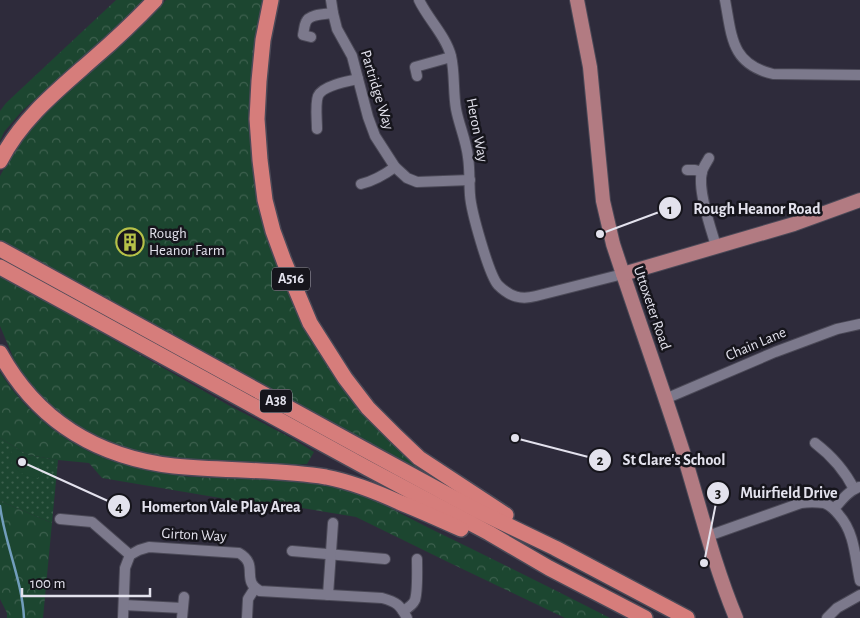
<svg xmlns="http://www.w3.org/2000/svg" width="860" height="618" viewBox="0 0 860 618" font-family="'Alegreya Sans',sans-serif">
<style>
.grass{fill:url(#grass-dots)}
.forest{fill:url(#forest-crowns)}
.green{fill:#1c4630}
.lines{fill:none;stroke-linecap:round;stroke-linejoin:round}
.stream{stroke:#719dbc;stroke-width:2.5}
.minor-casing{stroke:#4b4957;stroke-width:12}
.major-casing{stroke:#4b4957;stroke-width:16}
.highway-casing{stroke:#4b4957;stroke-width:18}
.minor{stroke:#7c798c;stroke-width:10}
.major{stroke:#b27b82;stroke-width:14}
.highway{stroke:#d67d7b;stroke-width:15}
.labels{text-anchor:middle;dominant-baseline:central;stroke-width:5;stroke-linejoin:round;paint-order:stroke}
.shield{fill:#16151c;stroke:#a6a4ae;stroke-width:1}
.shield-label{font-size:14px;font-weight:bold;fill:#e3e2ed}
.street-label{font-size:15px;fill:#e3e2ed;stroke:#16151c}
.poi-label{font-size:15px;fill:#e3e2ed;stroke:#16151c;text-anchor:start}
.leader{fill:none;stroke:#e3e2ed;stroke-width:2}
.callout-dot{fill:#e3e2ed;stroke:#16151c;stroke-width:2}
.mark-label{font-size:15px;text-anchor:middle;font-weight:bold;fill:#111}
.callout-label{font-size:16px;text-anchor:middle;font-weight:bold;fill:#e3e2ed;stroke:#16151c;stroke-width:5;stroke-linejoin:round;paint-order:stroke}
</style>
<defs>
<pattern id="grass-dots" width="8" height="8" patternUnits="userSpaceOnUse" patternTransform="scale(1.25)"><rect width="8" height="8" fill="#1c4630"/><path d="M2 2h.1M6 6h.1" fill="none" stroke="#3d604e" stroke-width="1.8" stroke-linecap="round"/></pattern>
<pattern id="forest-crowns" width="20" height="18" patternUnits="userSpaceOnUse" patternTransform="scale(1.25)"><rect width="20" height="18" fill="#1c4630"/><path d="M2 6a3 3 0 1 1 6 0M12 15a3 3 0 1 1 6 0" fill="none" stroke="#3d604e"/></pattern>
</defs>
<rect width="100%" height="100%" fill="#2e2b3b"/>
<path class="grass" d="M0 438 28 455 58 460 52 523 0 501Z"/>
<g class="forest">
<path d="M116 0H146L22 111 4 132 0 141V111L6 103Z"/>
<path d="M166 0H264C259 27 253 55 251 82 245 166 265 250 303 324 313 343 324 362 337 379 346 390 358 400 369 411 389 432 410 453 430 473L428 477 364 440 318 416 0 242V176L10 158 25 134 57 100 115 50Z"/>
<path d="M0 275 230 406 293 439 314 452 307 464 293 465 251 462 214 461 152 456 102 440 68 420 38 394 19 371 0 326Z"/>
<path d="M0 372C23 409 59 439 99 456 121 465 145 470 169 473 177 475 186 477 195 477 248 481 310 474 360 494 384 504 407 517 431 529 491 558 551 588 610 618H565L450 563 356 517 284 505 232 500 102 478 89 463 58 460 28 455 0 438Z"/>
<path d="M0 501 52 523 43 618H7V613L0 599Z"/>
</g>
<path class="green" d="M13 449C22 450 37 462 39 470 41 474 39 476 38 478 24 476 15 472 9 458Z"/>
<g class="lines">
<path class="stream" d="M0 506C5 544 22 580 24 618"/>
<g class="minor-casing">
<g id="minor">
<path d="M331 0 333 13 337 29 352 56 368 117 375 136 395 167 407 178 417 182 470 180"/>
<path d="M419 0C428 19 446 36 451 56 455 73 453 92 456 109 459 125 466 140 468 157 470 170 469 182 470 195 471 211 489 275 498 285 510 297 521 300 536 296L623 274"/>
<path d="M725 0C732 37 731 64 773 74L860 75"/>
<path d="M311 37 303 35C304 31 304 26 306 22 309 14 325 14 333 13"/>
<path d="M417 76 415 67 451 57"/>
<path d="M317 129C317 120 315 104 318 96 322 86 348 81 358 79"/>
<path d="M709 158C707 162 703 167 702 172 697 189 711 229 716 246"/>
<path d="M687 170H695L702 172"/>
<path d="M361 184C374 181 384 175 395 167"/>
<path d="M665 399 775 352 837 329 860 324"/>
<path d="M815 443C832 456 844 469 854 489"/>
<path d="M834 509C841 501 848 491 859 487"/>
<path d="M60 519 92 522 130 555"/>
<path d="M708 536 801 503C808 502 816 502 824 503 830 505 835 510 839 515 855 533 855 558 860 581"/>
<path d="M292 551 385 559"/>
<path d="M328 595 333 523"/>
<path d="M124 605 182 608"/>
<path d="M403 611C408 608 413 605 415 600 418 590 417 570 417 559"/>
<path d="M123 618 125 568 130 555 139 550 149 547 239 553C260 565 240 580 260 591L382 598C397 602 400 605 407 618"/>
<path d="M182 618 184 597"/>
<path d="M247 618 248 599 255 588"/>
<path d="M827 618 837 608 860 595"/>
</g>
</g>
<g class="major-casing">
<g id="major">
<path d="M577 0 590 67 603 201 613 244C636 314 661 383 683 452 700 508 714 565 736 618"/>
<path d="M623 274 794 224 860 200"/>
</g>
</g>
<g class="highway-casing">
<g id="highway">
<path d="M271 0 263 40 259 81 257 119 260 160 265 200 273 231 284 261 310 323 345 378 368 408 395 435 419 458 506 515"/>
<path d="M0 161C22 118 59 89 94 58 116 39 136 20 155 0"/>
<path d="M0 249 360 447 476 510 555 548 687 618"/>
<path d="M0 267 367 468 489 533 549 568 645 618"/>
<path d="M0 353C38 422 98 457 174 466 225 471 275 469 326 477 352 482 377 492 401 503 421 511 441 520 461 529"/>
</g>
</g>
<use href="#minor" class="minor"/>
<use href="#major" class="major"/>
<use href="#highway" class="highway"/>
</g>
<defs>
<g id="building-ring" transform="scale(1.4375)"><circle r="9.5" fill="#16151c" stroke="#b6c148" stroke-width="1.5"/><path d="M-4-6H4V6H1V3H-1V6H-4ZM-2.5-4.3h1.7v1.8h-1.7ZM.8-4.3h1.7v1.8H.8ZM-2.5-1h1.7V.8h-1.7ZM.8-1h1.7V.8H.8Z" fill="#b6c148"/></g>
</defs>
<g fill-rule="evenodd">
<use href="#building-ring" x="130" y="242"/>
</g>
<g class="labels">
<g class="shield">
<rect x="272" y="267.5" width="38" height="23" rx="4"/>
<rect x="260" y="389.5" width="32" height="23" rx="4"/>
</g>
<g class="shield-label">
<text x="291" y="279">A516</text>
<text x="276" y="401">A38</text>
</g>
<g class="street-label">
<text transform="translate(377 90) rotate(73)">Partridge Way</text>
<text transform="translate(477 130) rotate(79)">Heron Way</text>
<text transform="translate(652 308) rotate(71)">Uttoxeter Road</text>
<text transform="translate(756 344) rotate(-23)">Chain Lane</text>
<text transform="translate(194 535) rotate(3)">Girton Way</text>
</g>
<g class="poi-label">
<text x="149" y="233">Rough<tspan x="149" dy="17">Heanor Farm</tspan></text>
</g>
</g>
<path class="leader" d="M600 234L670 208M515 438L600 460M704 563L718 493M22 462L119 506"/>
<g class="callout-dot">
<circle cx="600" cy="234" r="5"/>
<circle cx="515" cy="438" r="5"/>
<circle cx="704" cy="563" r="5"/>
<circle cx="22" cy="462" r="5"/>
<circle cx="670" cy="208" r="12"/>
<circle cx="600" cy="460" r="12"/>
<circle cx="718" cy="493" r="12"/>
<circle cx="119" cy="506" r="12"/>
</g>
<g class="mark-label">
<text x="670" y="214">1</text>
<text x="600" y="465">2</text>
<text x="718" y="498">3</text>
<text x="119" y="512">4</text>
</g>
<g class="callout-label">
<text x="757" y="214">Rough Heanor Road</text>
<text x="674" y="465">St Clare's School</text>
<text x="789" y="498">Muirfield Drive</text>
<text x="221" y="512">Homerton Vale Play Area</text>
</g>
<path d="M22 588v8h128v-8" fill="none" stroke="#e3e2ed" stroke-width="2.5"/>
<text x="30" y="588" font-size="15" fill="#e3e2ed" stroke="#16151c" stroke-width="4" paint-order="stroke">100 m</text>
</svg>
